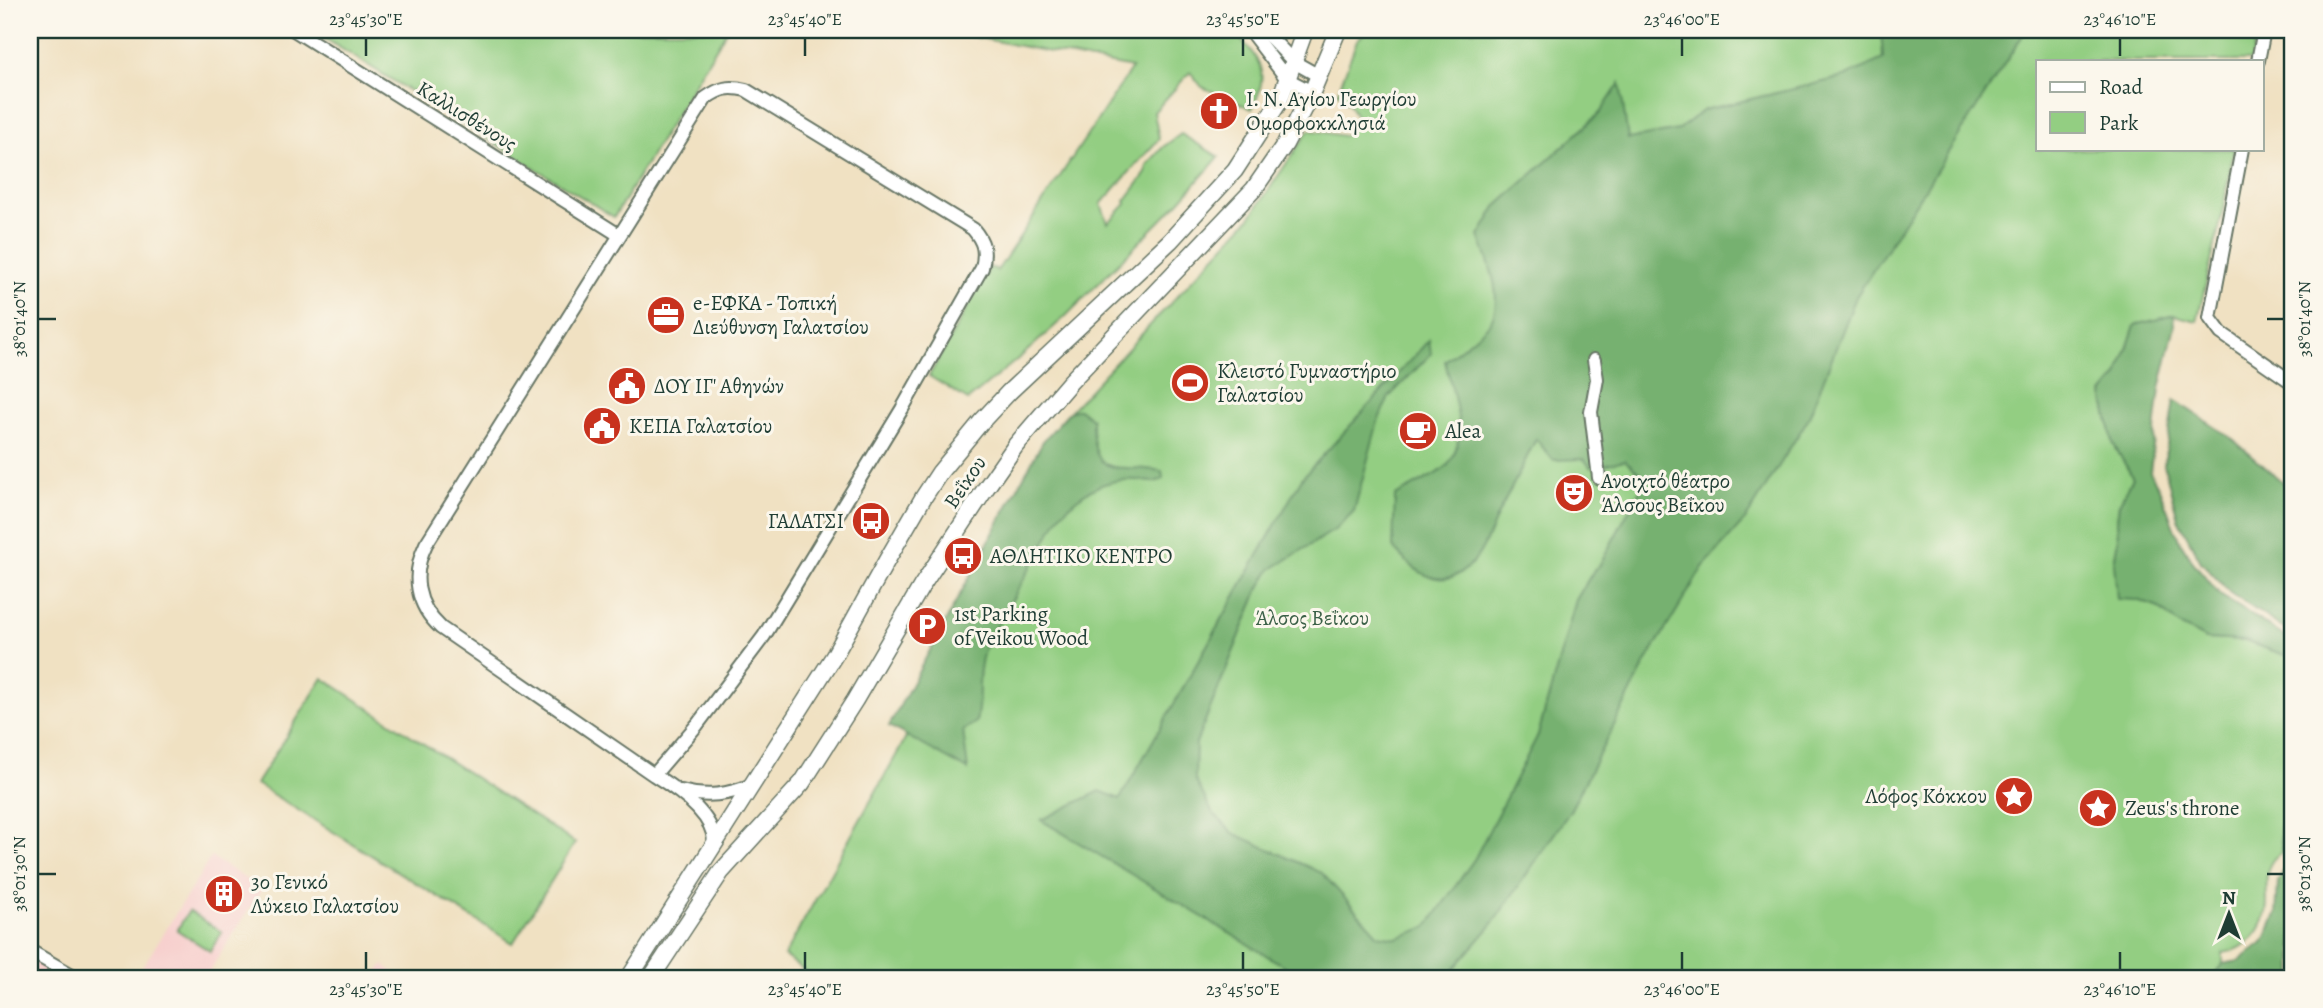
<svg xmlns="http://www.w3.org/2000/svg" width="2323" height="1008" viewBox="0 0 2323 1008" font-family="Alegreya,serif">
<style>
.built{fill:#f7d0ce}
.green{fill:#93ce82;stroke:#59865b;stroke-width:2}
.forest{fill:#76b170;stroke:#4a7752;stroke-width:2}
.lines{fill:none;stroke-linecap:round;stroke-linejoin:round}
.minor-casing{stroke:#687666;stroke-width:16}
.major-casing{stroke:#687666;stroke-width:19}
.minor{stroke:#fff;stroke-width:12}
.major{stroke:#fff;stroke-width:16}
.ticks{fill:none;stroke:#1f3d34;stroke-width:2.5}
.labels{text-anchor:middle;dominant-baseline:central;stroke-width:6;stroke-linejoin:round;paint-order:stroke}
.poi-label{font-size:21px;fill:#1f3d34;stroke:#fbf7ec;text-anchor:start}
.street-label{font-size:21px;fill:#1f3d34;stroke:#fbf7ec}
.park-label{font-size:21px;fill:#3c6148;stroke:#fbf7ec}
.neatline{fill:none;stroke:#1f3d34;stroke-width:2.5}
.ticks-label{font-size:18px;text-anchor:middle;fill:#1f3d34}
</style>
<rect width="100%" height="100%" fill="#fbf7ec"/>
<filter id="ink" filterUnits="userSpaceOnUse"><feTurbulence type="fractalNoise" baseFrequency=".0143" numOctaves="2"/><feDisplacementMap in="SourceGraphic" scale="14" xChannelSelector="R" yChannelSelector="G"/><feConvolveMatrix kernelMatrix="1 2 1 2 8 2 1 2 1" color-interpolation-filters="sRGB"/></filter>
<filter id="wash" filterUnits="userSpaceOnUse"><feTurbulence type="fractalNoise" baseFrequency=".00686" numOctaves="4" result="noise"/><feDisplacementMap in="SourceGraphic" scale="28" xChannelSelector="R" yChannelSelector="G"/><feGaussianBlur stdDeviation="1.57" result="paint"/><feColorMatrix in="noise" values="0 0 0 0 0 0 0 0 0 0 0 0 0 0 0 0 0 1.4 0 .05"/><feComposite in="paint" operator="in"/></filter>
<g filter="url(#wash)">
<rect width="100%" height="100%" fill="#f0e1c2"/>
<g class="built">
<path d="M211 857 262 889 205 978H145L138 974Z"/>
<path d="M30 953 66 974 64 978H30Z"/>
<path d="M383 965 402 978H375Z"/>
</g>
<g class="green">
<path d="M311 30H727L614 217Z"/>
<path d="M939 30H1232C1259 59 1272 70 1252 109L1202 87 1190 72 1154 112 1159 139 1101 204 1108 223 1126 204 1125 201 1146 173 1147 165 1163 147 1181 134 1219 157 1180 201 1067 315 1025 353 968 400 929 376 990 267 997 271 1132 68Z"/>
<path d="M1368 30H2258L2251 61H2038V149H2234L2220 224 2197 321 2174 315 2135 325 2118 376 2103 394 2113 443 2133 478 2119 504 2117 520 2118 539 2114 563 2137 600 2159 608 2179 625 2206 639 2245 641 2285 655 2293 654V801C2279 817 2279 831 2282 852 2262 864 2267 883 2267 903 2267 929 2247 950 2223 953V964L2211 978H815L784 956 907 736 1057 425 1249 219 1309 130 1344 136 1357 119 1350 105 1338 92 1357 40Z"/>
<path d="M323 678 575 843 513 943 256 784Z"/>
<path d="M189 911 222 932 210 951 177 930Z"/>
</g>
<g class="forest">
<path d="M1881 30H2026L1856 297 1808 419 1746 519 1703 567 1650 655 1570 811 1491 926 1446 978H1304L1041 820 1100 791 1120 799 1302 478 1429 340 1431 354 1389 397 1378 421 1354 511 1336 529 1270 570 1258 591 1196 743 1195 779 1212 812 1233 833 1322 873 1378 935 1397 938 1427 927 1475 858 1538 735 1576 600 1594 570 1599 566 1646 479 1625 460 1591 468 1584 459 1553 460 1536 439C1524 463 1512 488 1499 512 1492 527 1485 548 1474 561 1445 594 1416 575 1393 547L1395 496C1407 489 1439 474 1447 466 1471 437 1452 393 1445 361 1456 352 1485 331 1491 321 1504 295 1488 261 1479 236L1496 207 1600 113 1620 83 1628 139 1678 130 1704 110 1844 77 1883 59Z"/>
<path d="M2174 315 2175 325 2160 389 2150 472 2159 488 2179 540 2193 562 2220 595 2293 642V654L2285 655 2245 641 2206 639 2179 625 2159 608 2137 600 2117 599 2114 563 2118 539 2117 520 2119 504 2133 478 2113 443 2103 394 2118 376 2135 325Z"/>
<path d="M2174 400 2230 437 2293 491V635L2230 593 2201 562 2178 519 2164 465Z"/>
<path d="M1079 409 1092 419C1092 484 1118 462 1162 471L1163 479C1153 484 1147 481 1136 480 1105 478 1081 492 1061 514L985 647C975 677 982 695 976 722L963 731 968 770 889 726 1043 441 1069 412Z"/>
<path d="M2293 801V856L2282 852C2279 831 2279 817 2293 801Z"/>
<path d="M2287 865H2293V978H2211L2223 964 2239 961 2263 943 2276 915 2278 881Z"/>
</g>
</g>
<g filter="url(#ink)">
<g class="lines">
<g class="minor-casing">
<g id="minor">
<path d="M294 30 619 235"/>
<path d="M1252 30 1254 36 1287 79 1312 92"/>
<path d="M1263 30 1294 62 1319 76"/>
<path d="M2258 61 2264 30"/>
<path d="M2242 149 2210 318 2221 333 2293 383"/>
<path d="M1594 360 1597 379 1591 412 1599 478"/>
<path d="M654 775 697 725 764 636 902 409 982 268C986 251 984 242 973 229L746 90C729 86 720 88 706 98L426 544C411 575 416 605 441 628L654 775C675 788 715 815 714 843"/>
<path d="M681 791C707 798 728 795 752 785"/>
<path d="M30 951 77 978"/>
</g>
</g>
<g class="major-casing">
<g id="major">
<path d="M1269 30H1285"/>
<path d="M629 978 834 656 887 560 923 498 940 472 981 422 1009 392 1170 241 1235 170 1279 102 1305 30"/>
<path d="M651 978 721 872 802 783 855 700 921 587 986 488 1016 445 1070 382 1254 189 1285 144 1312 92 1338 30"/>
</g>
</g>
<use href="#minor" class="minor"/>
<use href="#major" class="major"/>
</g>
</g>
<path class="ticks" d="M366 38V56M805 38V56M1243 38V56M1682 38V56M2120 38V56M38 319H56M2267 319H2284M38 874H56M2267 874H2284M366 952V970M805 952V970M1243 952V970M1682 952V970M2120 952V970"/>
<defs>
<g id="church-disc" transform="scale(2.0125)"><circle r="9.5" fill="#c8321e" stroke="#fbf7ec"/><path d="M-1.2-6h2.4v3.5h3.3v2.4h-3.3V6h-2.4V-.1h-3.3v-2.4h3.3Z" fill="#fff"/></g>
<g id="office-disc" transform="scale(2.0125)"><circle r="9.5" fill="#c8321e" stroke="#fbf7ec"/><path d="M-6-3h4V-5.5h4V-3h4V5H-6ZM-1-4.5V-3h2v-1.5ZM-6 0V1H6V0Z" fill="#fff"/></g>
<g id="stadium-disc" transform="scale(2.0125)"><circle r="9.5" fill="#c8321e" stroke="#fbf7ec"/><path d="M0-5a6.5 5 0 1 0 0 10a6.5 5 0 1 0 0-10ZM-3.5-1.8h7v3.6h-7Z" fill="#fff"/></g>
<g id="civic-disc" transform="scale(2.0125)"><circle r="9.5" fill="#c8321e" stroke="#fbf7ec"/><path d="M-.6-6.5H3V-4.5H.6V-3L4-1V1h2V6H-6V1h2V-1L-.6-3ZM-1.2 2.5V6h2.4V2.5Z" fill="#fff"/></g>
<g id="cafe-disc" transform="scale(2.0125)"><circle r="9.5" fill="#c8321e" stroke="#fbf7ec"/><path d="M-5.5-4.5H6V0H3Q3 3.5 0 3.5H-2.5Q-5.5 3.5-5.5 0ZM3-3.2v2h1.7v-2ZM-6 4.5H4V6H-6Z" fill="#fff"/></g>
<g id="theatre-disc" transform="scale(2.0125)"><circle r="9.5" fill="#c8321e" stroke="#fbf7ec"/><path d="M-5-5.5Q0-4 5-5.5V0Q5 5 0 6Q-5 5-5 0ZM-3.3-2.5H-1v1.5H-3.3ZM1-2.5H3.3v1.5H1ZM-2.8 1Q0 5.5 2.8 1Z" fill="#fff"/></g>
<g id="bus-disc" transform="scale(2.0125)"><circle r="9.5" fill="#c8321e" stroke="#fbf7ec"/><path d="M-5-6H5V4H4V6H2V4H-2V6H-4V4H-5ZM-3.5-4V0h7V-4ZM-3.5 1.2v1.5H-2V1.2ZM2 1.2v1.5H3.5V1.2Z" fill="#fff"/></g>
<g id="parking-disc" transform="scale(2.0125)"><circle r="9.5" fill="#c8321e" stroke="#fbf7ec"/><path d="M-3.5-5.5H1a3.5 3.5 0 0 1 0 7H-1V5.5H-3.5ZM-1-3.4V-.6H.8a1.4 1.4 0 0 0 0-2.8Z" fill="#fff"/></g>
<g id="sight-disc" transform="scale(2.0125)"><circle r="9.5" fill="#c8321e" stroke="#fbf7ec"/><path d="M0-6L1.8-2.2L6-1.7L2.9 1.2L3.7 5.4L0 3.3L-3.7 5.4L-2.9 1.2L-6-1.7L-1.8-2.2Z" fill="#fff"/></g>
<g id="building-disc" transform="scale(2.0125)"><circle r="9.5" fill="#c8321e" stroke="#fbf7ec"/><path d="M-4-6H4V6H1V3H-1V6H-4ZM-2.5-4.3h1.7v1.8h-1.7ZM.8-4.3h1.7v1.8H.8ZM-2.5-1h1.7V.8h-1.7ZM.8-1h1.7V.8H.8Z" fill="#fff"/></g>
</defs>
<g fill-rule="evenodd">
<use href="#church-disc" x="1219" y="111"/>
<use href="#office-disc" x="666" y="315"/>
<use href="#stadium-disc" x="1190" y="383"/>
<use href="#civic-disc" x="627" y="386"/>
<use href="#civic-disc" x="602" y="426"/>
<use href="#cafe-disc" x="1418" y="431"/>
<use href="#theatre-disc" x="1574" y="493"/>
<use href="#bus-disc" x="871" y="521"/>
<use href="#bus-disc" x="963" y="556"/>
<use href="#parking-disc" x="927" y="626"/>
<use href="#sight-disc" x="2014" y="796"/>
<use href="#sight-disc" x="2098" y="808"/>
<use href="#building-disc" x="224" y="894"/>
</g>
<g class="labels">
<g class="poi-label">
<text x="1246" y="99">Ι. Ν. Αγίου Γεωργίου<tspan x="1246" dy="24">Ομορφοκκλησιά</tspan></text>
<text x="693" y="303">e-ΕΦΚΑ - Τοπική<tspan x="693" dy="24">Διεύθυνση Γαλατσίου</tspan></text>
<text x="1217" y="371">Κλειστό Γυμναστήριο<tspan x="1217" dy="24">Γαλατσίου</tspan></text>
<text x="654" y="386">ΔΟΥ ΙΓ' Αθηνών</text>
<text x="629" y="426">ΚΕΠΑ Γαλατσίου</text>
<text x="1445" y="431">Alea</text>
<text x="1601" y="481">Ανοιχτό θέατρο<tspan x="1601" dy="24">Άλσους Βεΐκου</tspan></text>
<text x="844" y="521" text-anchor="end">ΓΑΛΑΤΣΙ</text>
<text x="990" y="556">ΑΘΛΗΤΙΚΟ ΚΕΝΤΡΟ</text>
<text x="954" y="614">1st Parking<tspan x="954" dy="24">of Veikou Wood</tspan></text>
<text x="1987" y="796" text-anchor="end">Λόφος Κόκκου</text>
<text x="2125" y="808">Zeus's throne</text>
<text x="251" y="882">3ο Γενικό<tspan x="251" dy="24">Λύκειο Γαλατσίου</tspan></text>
</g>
<g class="street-label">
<text transform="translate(467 116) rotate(32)">Καλλισθένους</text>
<text transform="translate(965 482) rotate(-56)">Βεΐκου</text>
</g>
<g class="park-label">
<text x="1312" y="618">Άλσος Βεΐκου</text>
</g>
</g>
<rect width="2323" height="1008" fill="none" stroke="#fbf7ec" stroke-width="77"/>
<rect x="2036" y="60" width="228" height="91" fill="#fbf7ec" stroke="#a3ada2" stroke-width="2"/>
<rect x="2050" y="82" width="35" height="10" fill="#ffffff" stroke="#a3ada2" stroke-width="2"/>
<text x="2099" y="94" font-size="21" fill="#1f3d34">Road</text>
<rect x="2050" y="112" width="35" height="21" fill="#93ce82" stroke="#a3ada2" stroke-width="2"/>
<text x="2099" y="130" font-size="21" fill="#1f3d34">Park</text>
<g transform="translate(2229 914)" stroke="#fbf7ec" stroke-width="5" paint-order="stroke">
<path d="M0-5L12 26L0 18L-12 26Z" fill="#1f3d34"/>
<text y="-10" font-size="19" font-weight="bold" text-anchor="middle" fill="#1f3d34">N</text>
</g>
<rect x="38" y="38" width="2246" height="932" class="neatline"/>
<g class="ticks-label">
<text x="366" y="25">23°45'30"E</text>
<text x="805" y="25">23°45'40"E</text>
<text x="1243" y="25">23°45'50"E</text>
<text x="1682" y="25">23°46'00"E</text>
<text x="2120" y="25">23°46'10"E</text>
<text transform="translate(19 319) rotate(-90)" y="6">38°01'40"N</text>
<text transform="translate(2304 319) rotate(-90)" y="6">38°01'40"N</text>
<text transform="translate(19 874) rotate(-90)" y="6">38°01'30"N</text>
<text transform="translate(2304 874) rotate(-90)" y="6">38°01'30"N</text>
<text x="366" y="995">23°45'30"E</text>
<text x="805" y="995">23°45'40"E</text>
<text x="1243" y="995">23°45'50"E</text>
<text x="1682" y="995">23°46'00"E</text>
<text x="2120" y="995">23°46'10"E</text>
</g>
</svg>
